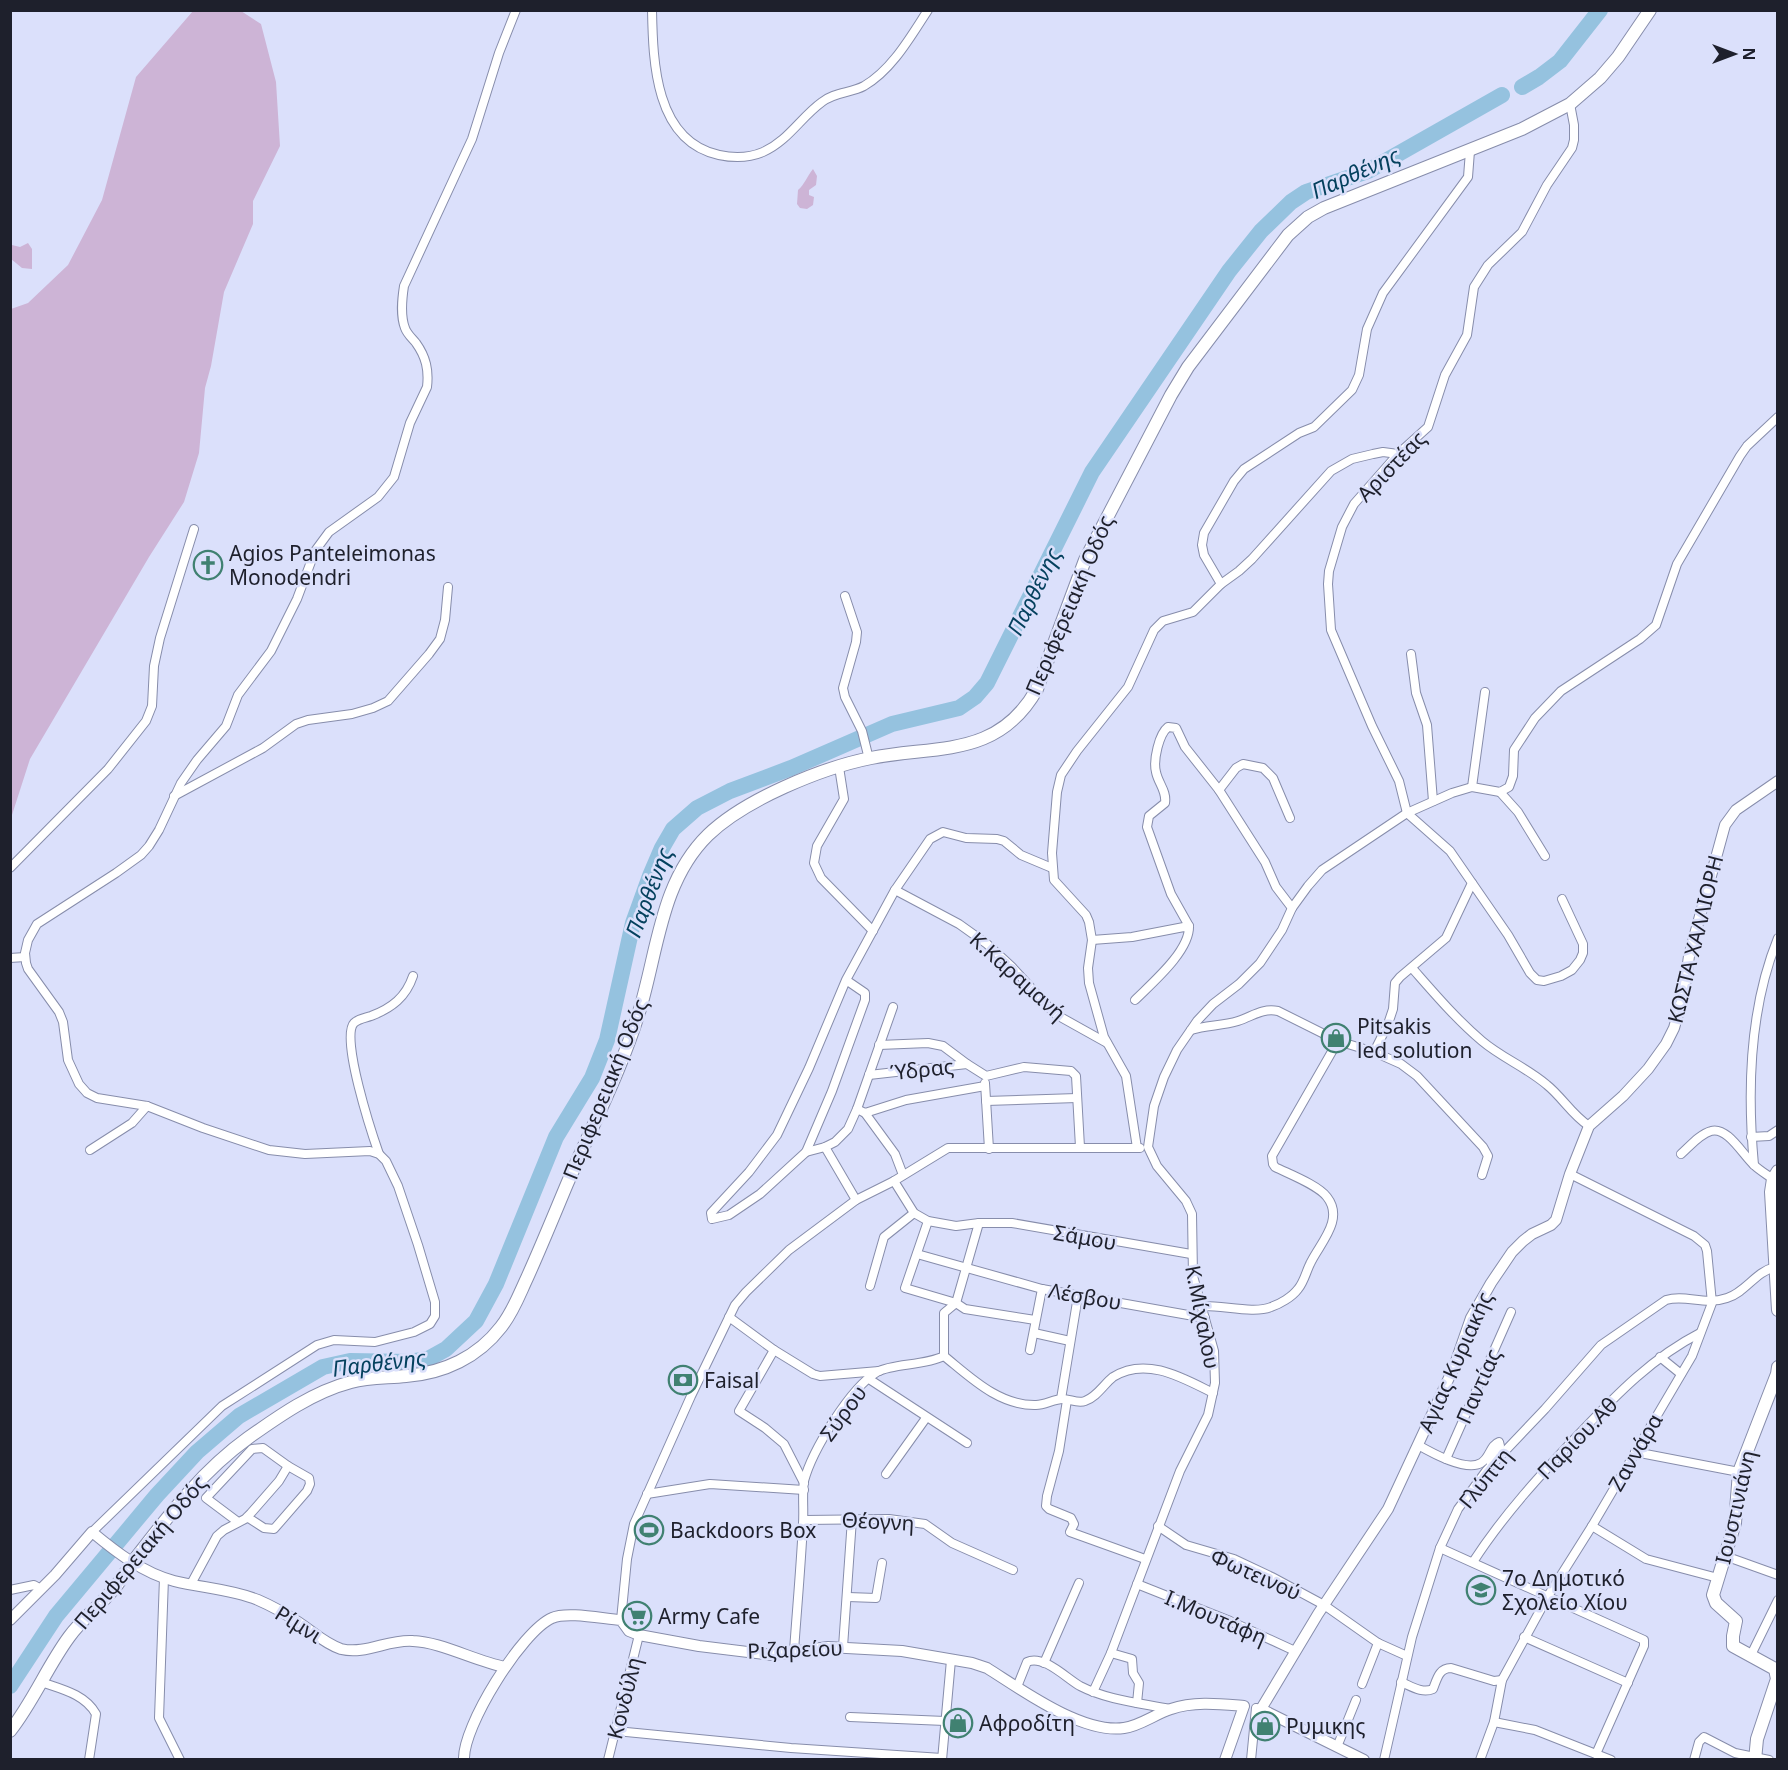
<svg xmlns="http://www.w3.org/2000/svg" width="1788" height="1770" viewBox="0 0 1788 1770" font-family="'Noto Sans',sans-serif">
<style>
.green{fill:#cdb4d6}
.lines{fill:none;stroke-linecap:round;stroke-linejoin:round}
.river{stroke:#95c2df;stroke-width:16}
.minor-casing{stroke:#878dab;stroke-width:10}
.tertiary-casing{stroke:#878dab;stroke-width:12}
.secondary-casing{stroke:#878dab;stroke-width:14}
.minor{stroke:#fff;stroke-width:8}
.tertiary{stroke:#fff;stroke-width:10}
.secondary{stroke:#fff;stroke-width:12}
.labels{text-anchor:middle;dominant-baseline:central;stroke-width:5;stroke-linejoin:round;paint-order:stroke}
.street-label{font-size:21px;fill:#1e202c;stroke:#dbe0fb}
.poi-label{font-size:21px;fill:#1e202c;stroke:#dbe0fb;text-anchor:start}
.water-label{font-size:22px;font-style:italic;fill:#05415e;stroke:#dbe0fb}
</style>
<rect width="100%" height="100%" fill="#dbe0fb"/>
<g class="green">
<path d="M193 11H241L261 24 276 82 280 146 253 201V224L224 292 211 366 205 388 199 453 184 502 149 557 30 759 11 818V309L28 303 68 265 102 200 136 77Z"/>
<path d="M813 169 817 176 816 185 809 190V195L814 197 813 205 807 209 800 208 797 204 798 190C805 184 807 176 813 169Z"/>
<path d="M11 243 12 245 20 247 28 243 32 249V269L22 268 11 259Z"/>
</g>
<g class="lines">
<g class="river">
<path d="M1522 87 1539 77 1560 61 1600 10"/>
<path d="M10 1686 56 1616 157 1495 197 1452 239 1416 323 1367 350 1361 409 1362 428 1359 446 1349 476 1321 496 1284 556 1137 592 1078 607 1040 633 923 650 876 662 848 673 829 697 808 730 791 791 768 892 724 959 708 975 697 987 683 1092 472 1229 271 1261 231 1291 202 1306 192 1368 171 1502 95"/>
</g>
<g class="minor-casing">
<g id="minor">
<path d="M652 10C653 62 655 141 719 155 733 158 749 158 763 152 788 141 801 117 822 102 834 92 851 93 864 86 892 70 911 36 928 10"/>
<path d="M1221 584 1239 571 1252 559 1331 471 1352 459 1373 454 1383 452 1398 454"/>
<path d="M845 596 857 632 856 642 843 688 845 697 862 731 869 759"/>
<path d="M1411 654 1416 693 1427 725 1433 801"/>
<path d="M839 767 844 799 817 846 814 863 821 878 873 931"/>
<path d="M1472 787 1485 692"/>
<path d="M1219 790 1236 768 1243 764 1263 768 1273 778 1290 818"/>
<path d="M1500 792 1518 812 1545 856"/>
<path d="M174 796 263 748 296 724 308 720 352 714 373 708 388 701 429 654 440 639 445 620 448 587"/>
<path d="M1407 813 1399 781 1372 726 1331 630 1328 584 1329 571 1342 527 1354 504 1398 454 1428 427 1445 375 1467 335 1474 287 1488 265 1522 232 1547 185 1572 148 1574 140V125L1570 104"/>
<path d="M1407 813 1450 851 1508 935 1530 973 1537 980 1544 981 1561 976 1572 970 1580 960 1583 953V944L1562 899"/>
<path d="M10 868 108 769 146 721 152 706 154 666 160 638 194 529"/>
<path d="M895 890 959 924 987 944 1012 967 1055 1014 1107 1043"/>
<path d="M1189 926 1171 894 1147 827 1149 816 1165 803C1167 791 1158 783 1156 772 1153 760 1159 734 1168 727L1176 728 1185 747 1219 790 1265 862 1276 887 1292 908"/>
<path d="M1092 940 1132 937 1189 926C1190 951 1152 983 1135 1000"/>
<path d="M10 958 25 957"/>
<path d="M1412 968C1434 993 1456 1019 1482 1041 1502 1058 1526 1067 1547 1085 1562 1097 1572 1115 1589 1126"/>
<path d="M846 980 809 1068 777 1135 749 1172 711 1213 712 1219 729 1215 760 1194 806 1152 832 1091 865 1000V993L846 980 895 890 930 839 943 832 966 838 997 839 1004 841 1021 855 1052 868"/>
<path d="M1191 1030C1206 1025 1222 1026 1238 1021 1253 1016 1262 1008 1278 1011L1338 1041 1374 1052 1401 1064 1417 1076 1483 1147 1488 1156 1482 1175"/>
<path d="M879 1045 928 1043 943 1046 967 1064"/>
<path d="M1374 1052 1388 1024 1393 1009 1395 983 1400 977 1446 938 1472 883"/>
<path d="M869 1075 967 1064 986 1076 1024 1067 1071 1071 1076 1076 1080 1147"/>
<path d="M985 1083 989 1149"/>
<path d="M986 1101 1077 1098"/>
<path d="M857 1109 865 1113 906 1100 985 1086"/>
<path d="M865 1113 895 1154 903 1175"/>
<path d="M1751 1137 1769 1136 1778 1130"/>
<path d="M825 1147 856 1200"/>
<path d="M1137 1148 1126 1076 1104 1037 1089 983 1088 968 1092 940 1089 922 1086 915 1054 880 1052 853 1057 792 1061 775 1077 751 1128 687 1154 630 1163 621 1193 612 1221 584 1204 555 1202 545 1204 533 1234 481 1244 469 1299 433 1314 427 1352 390 1359 375 1367 329 1383 293 1468 177 1470 151"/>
<path d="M90 1150 132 1123 147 1106"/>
<path d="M806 1152 825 1147 835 1142 848 1129 857 1109 893 1007"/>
<path d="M379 1154C372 1134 340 1037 354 1023 358 1019 365 1018 371 1016 392 1008 406 997 413 976"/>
<path d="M1681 1154C1690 1146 1700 1134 1711 1131 1727 1126 1743 1155 1754 1165 1759 1170 1766 1174 1773 1179"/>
<path d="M1754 1165C1747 1090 1749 1009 1778 938"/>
<path d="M894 1181 914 1213 928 1221 956 1226 979 1223H1012L1191 1254"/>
<path d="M928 1221 905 1288 956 1303 965 1309 1035 1320"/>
<path d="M917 1254 1042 1289 1205 1318"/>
<path d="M870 1286 884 1237 914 1213"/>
<path d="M956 1303 979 1223"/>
<path d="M1202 1306C1222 1305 1254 1314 1271 1307 1280 1304 1292 1297 1298 1289 1304 1282 1306 1272 1310 1264 1319 1244 1345 1220 1327 1197 1318 1185 1289 1174 1275 1167L1273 1164 1272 1156 1338 1041"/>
<path d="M729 1317 774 1350 813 1374 820 1376 879 1371"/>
<path d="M1034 1333 1070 1341"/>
<path d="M774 1350 739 1411 765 1428 784 1444 804 1483"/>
<path d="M1030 1350 1042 1289"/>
<path d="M944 1356V1313L956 1303"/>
<path d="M1660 1357 1681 1374"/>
<path d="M869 1379 967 1443"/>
<path d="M1061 1399 1078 1296"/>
<path d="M1067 1400 1059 1451 1047 1496 1046 1506 1049 1509 1071 1518 1074 1524 1070 1532 1145 1559"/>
<path d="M1418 1445C1432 1453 1466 1472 1481 1463 1490 1458 1490 1445 1499 1442L1500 1446 1491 1463"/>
<path d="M1635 1452 1739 1472"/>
<path d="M1446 1459 1511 1312"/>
<path d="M886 1474 926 1418"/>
<path d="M647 1494 710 1484 804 1490"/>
<path d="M804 1520 889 1519 925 1524 952 1543 1013 1570"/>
<path d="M238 1522 206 1498 252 1449 263 1448 288 1466"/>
<path d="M1158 1526 1186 1545 1234 1559 1272 1577 1324 1605 1378 1643 1407 1656"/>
<path d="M1592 1526 1646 1559 1718 1578"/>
<path d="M92 1532 222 1406 317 1345 334 1340 375 1342 414 1332 430 1324 435 1316V1302L418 1245 398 1186 386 1161 379 1154 370 1151 305 1154 269 1150 203 1128 147 1106 97 1098 87 1093 79 1084 68 1060 63 1022 59 1012 28 969 26 963 25 953 28 940 37 924 116 873 141 855 149 846 159 830 181 783 197 760 226 726 238 695 271 651 297 599 315 551 329 532 378 497 394 477 410 423 427 387C429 370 426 357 416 343 412 338 407 334 405 328 400 315 402 299 404 286L472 139 499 53 516 10"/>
<path d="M1440 1548 1644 1640V1646L1596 1754"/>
<path d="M1725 1556 1778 1575"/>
<path d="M1473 1562C1504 1514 1542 1473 1581 1432 1617 1394 1653 1357 1700 1333"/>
<path d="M164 1578 159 1718 180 1760"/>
<path d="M191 1584 217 1536 224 1530 245 1519 251 1513 279 1481 288 1466 309 1478 310 1484 307 1491 274 1529 264 1528 247 1517"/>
<path d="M1137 1584 1230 1621 1295 1651"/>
<path d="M10 1590 34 1585 41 1589"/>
<path d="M848 1597 876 1598 882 1563"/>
<path d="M621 1620 627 1559 634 1524 691 1396 735 1305 746 1292 789 1250 856 1200 894 1181 948 1148H1140"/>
<path d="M1524 1637 1628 1683"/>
<path d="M843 1647 852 1519"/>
<path d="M794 1651C797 1608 801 1565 803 1523 804 1510 802 1494 804 1481 812 1451 850 1388 877 1372 893 1363 924 1366 944 1356 970 1377 999 1406 1036 1405 1045 1405 1054 1399 1063 1399 1070 1399 1078 1404 1085 1401 1097 1397 1104 1384 1113 1377 1146 1356 1183 1378 1213 1393"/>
<path d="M1111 1653 1132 1659 1133 1673 1139 1683 1137 1703"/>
<path d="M1750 1657 1778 1600"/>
<path d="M1044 1663 1079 1583"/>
<path d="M41 1682C61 1689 85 1694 96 1714L89 1760"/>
<path d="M1401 1682C1411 1686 1422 1694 1433 1689 1437 1679 1439 1668 1451 1668L1494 1681 1502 1680"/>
<path d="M1362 1684 1378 1643"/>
<path d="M1017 1687 1027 1662C1043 1654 1066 1678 1080 1686 1107 1700 1140 1703 1170 1709"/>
<path d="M1093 1692 1111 1653 1180 1471 1208 1415 1215 1383 1214 1351 1193 1276 1192 1214 1186 1201 1157 1166 1148 1147 1154 1106 1164 1077 1177 1050 1197 1021 1213 1004 1239 984 1260 963 1282 930 1292 908 1308 886 1322 870 1407 813 1452 793 1472 787 1500 792 1509 787 1513 776 1514 750 1535 718 1561 691 1640 639 1656 625 1677 564 1740 456 1747 446 1778 417"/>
<path d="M850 1717 945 1721"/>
<path d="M1494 1722 1535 1730 1611 1760"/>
<path d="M616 1731 791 1748 942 1758"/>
<path d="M1337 1747 1356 1700"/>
<path d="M608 1760 639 1635"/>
<path d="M942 1760 951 1660"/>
<path d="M1251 1760 1256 1708 1261 1709"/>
<path d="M1384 1760 1412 1637 1440 1548 1458 1509 1486 1471 1545 1409 1601 1345 1666 1300C1686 1294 1704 1306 1727 1298 1746 1292 1755 1272 1775 1267"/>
<path d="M1480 1760 1494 1722 1502 1680 1548 1596 1592 1526 1692 1356 1712 1303 1707 1251 1705 1245 1694 1236 1570 1174"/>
<path d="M1694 1760 1699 1742 1704 1737 1735 1753 1769 1760"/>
</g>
</g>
<g class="tertiary-casing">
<g id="tertiary">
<path d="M10 1620 55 1575 92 1532C116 1552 143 1573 174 1581 202 1588 231 1589 258 1600 272 1606 286 1614 298 1622 312 1631 325 1644 341 1649 366 1655 388 1639 413 1641 441 1642 475 1661 505 1667"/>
<path d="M464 1760C462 1727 522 1631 552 1618 567 1611 604 1619 621 1620L629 1631 639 1635 699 1646 772 1655 828 1647 902 1651 972 1663 987 1668C1022 1690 1082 1734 1124 1728 1140 1726 1155 1714 1171 1709 1194 1701 1220 1704 1244 1706L1225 1760"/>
<path d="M1364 1760 1261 1709 1318 1614 1388 1509 1454 1367 1471 1318 1491 1283 1512 1252 1523 1241 1532 1234 1551 1225 1556 1220 1570 1174 1589 1126 1623 1096 1648 1069 1666 1044 1674 1028 1684 993 1689 956 1725 825 1736 810 1778 781"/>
</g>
</g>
<g class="secondary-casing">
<g id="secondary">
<path d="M1778 1171 1773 1179 1771 1192 1778 1310"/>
<path d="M10 1731C33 1702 47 1667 69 1637 81 1620 98 1607 112 1591 121 1581 127 1569 135 1559 169 1515 202 1471 248 1438 279 1416 313 1392 351 1382 369 1377 388 1378 406 1376 444 1373 478 1357 501 1327 513 1312 519 1295 527 1278 541 1247 554 1215 567 1184 592 1126 622 1069 640 1009 658 949 661 881 708 835 744 800 821 768 871 758 938 745 998 758 1037 689L1085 560 1171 395 1188 367 1288 235 1308 217 1324 208 1522 129 1570 104 1600 78 1618 57 1650 10"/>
<path d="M1755 1760 1757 1739 1777 1679 1775 1669 1733 1646V1636L1736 1621 1716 1603 1713 1595 1735 1523 1739 1472 1777 1374 1778 1367"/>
</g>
</g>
<use href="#minor" class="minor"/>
<use href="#tertiary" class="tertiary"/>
<use href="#secondary" class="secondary"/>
</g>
<defs>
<g id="church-ring" transform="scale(1.5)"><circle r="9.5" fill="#dbe0fb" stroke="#408171" stroke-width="1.5"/><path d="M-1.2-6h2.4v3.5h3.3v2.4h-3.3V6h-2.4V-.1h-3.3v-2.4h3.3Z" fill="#408171"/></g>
<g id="shop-ring" transform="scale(1.5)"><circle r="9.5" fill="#dbe0fb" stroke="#408171" stroke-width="1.5"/><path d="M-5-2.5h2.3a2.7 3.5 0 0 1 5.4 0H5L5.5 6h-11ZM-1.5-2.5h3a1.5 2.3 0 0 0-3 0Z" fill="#408171"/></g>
<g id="bank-ring" transform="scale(1.5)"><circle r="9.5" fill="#dbe0fb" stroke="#408171" stroke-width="1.5"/><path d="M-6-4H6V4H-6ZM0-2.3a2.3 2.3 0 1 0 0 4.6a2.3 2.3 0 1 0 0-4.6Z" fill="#408171"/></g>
<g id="stadium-ring" transform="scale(1.5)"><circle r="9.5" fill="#dbe0fb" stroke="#408171" stroke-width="1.5"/><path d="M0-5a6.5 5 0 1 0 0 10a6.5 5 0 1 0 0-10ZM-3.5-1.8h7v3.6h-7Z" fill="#408171"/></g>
<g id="school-ring" transform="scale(1.5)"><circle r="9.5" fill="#dbe0fb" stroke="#408171" stroke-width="1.5"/><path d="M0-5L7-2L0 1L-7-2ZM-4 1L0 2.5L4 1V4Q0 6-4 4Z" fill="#408171"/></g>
<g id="supermarket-ring" transform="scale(1.5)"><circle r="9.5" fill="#dbe0fb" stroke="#408171" stroke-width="1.5"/><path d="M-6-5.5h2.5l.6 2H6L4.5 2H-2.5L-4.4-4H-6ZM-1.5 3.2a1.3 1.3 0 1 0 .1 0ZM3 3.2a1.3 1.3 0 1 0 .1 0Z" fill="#408171"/></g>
</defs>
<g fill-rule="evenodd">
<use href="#church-ring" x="208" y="565"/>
<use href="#shop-ring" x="1336" y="1038"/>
<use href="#bank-ring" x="683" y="1380"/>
<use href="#stadium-ring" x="649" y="1530"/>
<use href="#school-ring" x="1481" y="1590"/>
<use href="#supermarket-ring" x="637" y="1616"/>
<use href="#shop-ring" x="958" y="1723"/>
<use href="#shop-ring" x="1265" y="1726"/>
</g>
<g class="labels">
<g class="street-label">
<text transform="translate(1391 466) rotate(-46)">Αριστέας</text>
<text transform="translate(1069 605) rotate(-67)">Περιφερειακή Οδός</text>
<text transform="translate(1695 939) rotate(-76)">ΚΩΣΤΑ ΧΑΛΛΙΟΡΗ</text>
<text transform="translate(1018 976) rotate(42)">Κ.Καραμανή</text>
<text transform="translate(922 1069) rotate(-6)">Ύδρας</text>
<text transform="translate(605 1089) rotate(-68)">Περιφερειακή Οδός</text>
<text transform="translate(1085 1237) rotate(10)">Σάμου</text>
<text transform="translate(1085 1296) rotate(10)">Λέσβου</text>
<text transform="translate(1203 1317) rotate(79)">Κ.Μίχαλου</text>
<text transform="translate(1455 1362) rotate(-66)">Αγίας Κυριακής</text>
<text transform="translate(1478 1386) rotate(-66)">Παντίας</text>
<text transform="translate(843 1413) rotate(-54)">Σύρου</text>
<text transform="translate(1577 1438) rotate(-46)">Παρίου.Αθ</text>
<text transform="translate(1635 1452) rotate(-60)">Ζαννάρα</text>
<text transform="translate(1485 1478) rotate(-51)">Γλύπτη</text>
<text transform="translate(1735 1507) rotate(-77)">Ιουστινιάνη</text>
<text transform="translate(878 1521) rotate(3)">Θέογνη</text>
<text transform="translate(140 1552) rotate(-50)">Περιφερειακή Οδός</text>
<text transform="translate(1256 1574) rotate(24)">Φωτεινού</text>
<text transform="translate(1216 1617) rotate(23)">Ι.Μουτάφη</text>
<text transform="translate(299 1624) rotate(32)">Ρίμνι</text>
<text transform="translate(795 1649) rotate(-2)">Ριζαρείου</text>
<text transform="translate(624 1698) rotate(-76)">Κονδύλη</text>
</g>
<g class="poi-label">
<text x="229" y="553">Agios Panteleimonas<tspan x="229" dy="24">Monodendri</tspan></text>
<text x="1357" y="1026">Pitsakis<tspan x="1357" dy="24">led solution</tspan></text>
<text x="704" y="1380">Faisal</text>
<text x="670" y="1530">Backdoors Box</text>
<text x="1502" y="1578">7ο Δημοτικό<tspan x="1502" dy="24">Σχολείο Χίου</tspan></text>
<text x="658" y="1616">Army Cafe</text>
<text x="979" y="1723">Αφροδίτη</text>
<text x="1286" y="1726">Ρυμικης</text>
</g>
<g class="water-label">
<text transform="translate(1355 172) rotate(-24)">Παρθένης</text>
<text transform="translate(1033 591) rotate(-64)">Παρθένης</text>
<text transform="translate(648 892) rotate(-69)">Παρθένης</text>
<text transform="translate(379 1362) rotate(-7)">Παρθένης</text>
</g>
</g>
<rect width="1788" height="1770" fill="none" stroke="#1e202c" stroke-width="24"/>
<g transform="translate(1734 54) rotate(90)" stroke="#dbe0fb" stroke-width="4.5" paint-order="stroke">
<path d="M0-4.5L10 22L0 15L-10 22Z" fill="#1e202c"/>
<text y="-9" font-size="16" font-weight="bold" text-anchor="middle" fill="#1e202c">N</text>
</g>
</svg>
